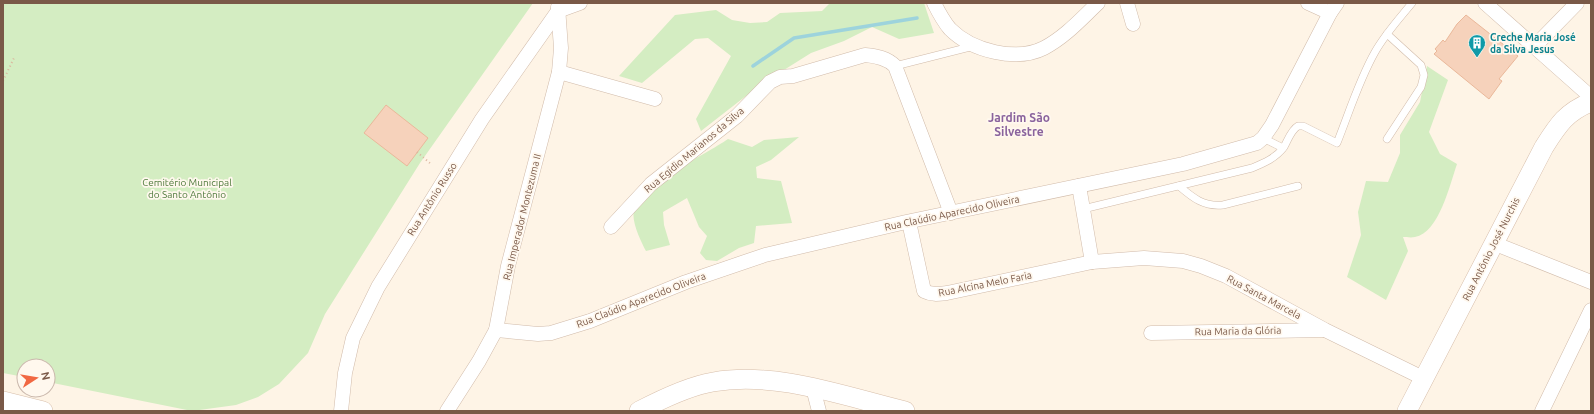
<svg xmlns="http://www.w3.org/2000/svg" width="1594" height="414" viewBox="0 0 1594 414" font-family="Ubuntu,sans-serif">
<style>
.green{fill:#d4edc2}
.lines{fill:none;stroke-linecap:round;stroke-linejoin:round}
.stream{stroke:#9dd3dc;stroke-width:3.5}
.building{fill:#f6d2bb;stroke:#eab89a}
.lane-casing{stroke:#d1bbaa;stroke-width:8}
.street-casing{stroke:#d1bbaa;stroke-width:15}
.secondary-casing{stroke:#d7beaa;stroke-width:20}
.path{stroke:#dbb59d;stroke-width:2;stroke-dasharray:1 3;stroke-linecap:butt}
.lane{stroke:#fff;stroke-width:7}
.street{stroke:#fff;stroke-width:14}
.secondary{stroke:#fff;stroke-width:19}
.labels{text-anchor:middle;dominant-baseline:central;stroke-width:3.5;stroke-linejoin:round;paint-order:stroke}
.culture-label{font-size:10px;font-weight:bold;fill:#0d838f;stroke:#fff8ee;text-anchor:start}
.street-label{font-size:10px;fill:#7a5948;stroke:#fff8ee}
.park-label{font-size:10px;fill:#4f7a3c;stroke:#fff8ee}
.quarter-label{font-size:12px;font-weight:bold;fill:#8a639d;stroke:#fff8ee}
</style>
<rect width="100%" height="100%" fill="#fef4e6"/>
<g class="green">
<path d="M3 3H533L420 163 325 314 308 353 279 384 258 397 236 405 192 411 48 382V366H24V377L3 373Z"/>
<path d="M830 3H924L934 33 899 39 872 27 844 41 811 53 760 85 701 131 696 119 731 56 708 38 695 39 642 83 619 76 675 15 716 10 732 20 750 23 767 22 780 13 822 11Z"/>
<path d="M1427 66 1448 80 1429 132 1440 154 1457 164C1450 184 1439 233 1415 237 1411 238 1406 237 1403 237L1408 251 1386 300 1347 277 1361 235 1358 212 1366 181 1388 182 1400 153V135L1420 102Z"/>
<path d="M799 137 771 160 756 167 757 178 781 181 792 223 756 226 754 243 739 248 717 261 706 260 700 253 707 236 699 227 687 198 663 212 664 225 670 245 646 251C641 242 631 221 634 211 642 184 705 155 728 139L752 147 764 140Z"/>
</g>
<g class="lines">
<path class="stream" d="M753 66 794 38 917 18"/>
</g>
<g class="building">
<path d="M1466 15 1518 56 1499 79 1502 81 1489 99 1434 54 1437 51 1435 49 1443 40 1445 42 1457 24Z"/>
<path d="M386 105 428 138 407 166 364 133Z"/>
</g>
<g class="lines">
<g class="lane-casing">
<g id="lane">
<path d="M1387 34 1421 65 1424 75 1421 87 1387 139"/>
<path d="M895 66 974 46"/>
<path d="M1263 138 1283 148"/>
<path d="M1179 186C1193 198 1204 207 1223 205L1298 186"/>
<path d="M1083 209 1252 168C1264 163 1276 158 1284 147 1288 140 1291 130 1298 126H1303L1337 143C1349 113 1359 80 1375 52 1385 34 1399 19 1412 3"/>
</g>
</g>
<g class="street-casing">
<g id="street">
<path d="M934 3C938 11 944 22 950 29 972 51 1016 62 1044 48 1065 37 1081 19 1098 3"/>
<path d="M1127 3 1133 24"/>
<path d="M1308 3 1330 13"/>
<path d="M1485 3 1591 97"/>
<path d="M558 11 580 3"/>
<path d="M1535 46 1577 3"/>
<path d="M559 72 655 99"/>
<path d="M1079 186 1092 262"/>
<path d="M909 222 924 291C932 295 938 294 947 293L1092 262 1144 258 1183 261 1201 266 1226 276 1325 330 1425 379"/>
<path d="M611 227 651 184 737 116 770 82 780 77 793 76 865 55C877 56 887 58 895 66L951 213"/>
<path d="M1493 243 1591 282"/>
<path d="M496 330 538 334 551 333 590 321 686 282 765 255 906 222 1183 164 1257 143 1263 138 1272 125 1330 13 1337 3"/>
<path d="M1151 333 1323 330"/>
<path d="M813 388 819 411"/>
<path d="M341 411 345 373 353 338 378 287 482 119 558 11"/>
<path d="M447 411 479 361 496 330 508 266 559 72 561 48 558 7"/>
<path d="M1542 411 1591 310"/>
</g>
</g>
<g class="secondary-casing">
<g id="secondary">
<path d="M3 401 43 411"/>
<path d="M639 411C660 400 689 386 713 382 776 371 843 396 905 411"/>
<path d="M1407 411 1544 147C1558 125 1566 112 1591 102"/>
</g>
</g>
<g class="path">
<path d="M3 81 14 58"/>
<path d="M417 152 431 164"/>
</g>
<use href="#lane" class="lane"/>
<use href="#street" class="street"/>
<use href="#secondary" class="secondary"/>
</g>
<defs>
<g id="building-pin" transform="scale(0.9)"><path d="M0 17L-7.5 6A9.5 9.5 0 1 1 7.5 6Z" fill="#0f9aa8" stroke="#fff8ee"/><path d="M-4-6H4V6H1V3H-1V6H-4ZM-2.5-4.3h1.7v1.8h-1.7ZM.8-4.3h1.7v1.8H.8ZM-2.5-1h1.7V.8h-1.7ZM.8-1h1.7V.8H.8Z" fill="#fff"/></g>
</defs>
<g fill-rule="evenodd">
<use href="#building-pin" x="1477" y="43"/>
</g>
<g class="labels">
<g class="culture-label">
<text x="1490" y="37">Creche Maria José<tspan x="1490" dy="12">da Silva Jesus</tspan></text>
</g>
<g class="street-label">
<text transform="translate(694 150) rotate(-40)">Rua Egídio Marianos da Silva</text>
<text transform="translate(432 199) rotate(-58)">Rua Antônio Russo</text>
<text transform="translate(952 213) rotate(-12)">Rua Claúdio Aparecido Oliveira</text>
<text transform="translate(522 217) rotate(-76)">Rua Imperador Montezuma II</text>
<text transform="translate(1491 249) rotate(-63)">Rua Antônio José Nurchis</text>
<text transform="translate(985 284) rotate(-11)">Rua Alcina Melo Faria</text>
<text transform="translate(1264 297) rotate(28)">Rua Santa Marcela</text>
<text transform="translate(641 300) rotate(-21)">Rua Claúdio Aparecido Oliveira</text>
<text transform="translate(1238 331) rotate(-1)">Rua Maria da Glória</text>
</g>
<g class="park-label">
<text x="187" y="182">Cemitério Municipal<tspan x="187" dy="12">do Santo Antônio</tspan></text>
</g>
<g class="quarter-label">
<text x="1019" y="117">Jardim São<tspan x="1019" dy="14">Silvestre</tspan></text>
</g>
</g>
<rect width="1594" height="414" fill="none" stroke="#7a5948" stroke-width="8"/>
<g transform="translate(36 378) rotate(78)"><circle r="19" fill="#fff8ee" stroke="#cab8ac"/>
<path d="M0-3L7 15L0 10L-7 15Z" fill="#f16842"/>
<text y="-6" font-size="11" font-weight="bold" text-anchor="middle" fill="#7a5948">N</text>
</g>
</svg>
